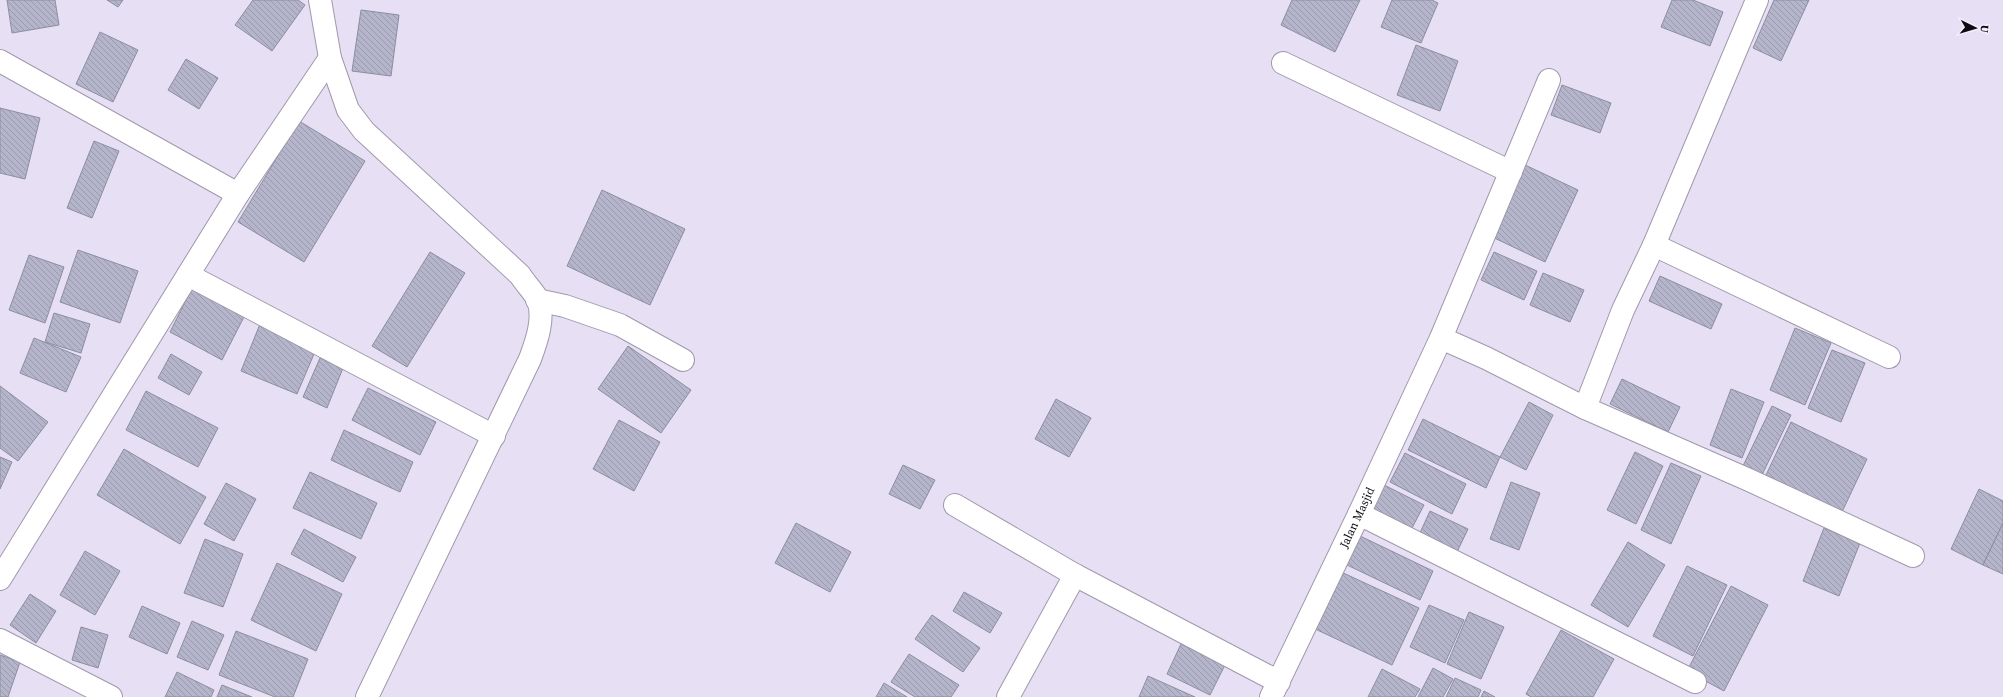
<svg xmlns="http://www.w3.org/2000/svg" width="2003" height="697" viewBox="0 0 2003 697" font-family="'Source Serif 4',serif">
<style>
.building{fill:url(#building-back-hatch);stroke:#8d8da1}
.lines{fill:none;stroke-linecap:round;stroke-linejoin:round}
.minor-casing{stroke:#a098ab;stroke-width:24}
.minor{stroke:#fff;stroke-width:22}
.labels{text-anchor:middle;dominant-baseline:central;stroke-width:4;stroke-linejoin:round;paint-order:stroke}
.street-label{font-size:12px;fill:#0d0a11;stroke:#f4edfe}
</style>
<defs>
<pattern id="building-back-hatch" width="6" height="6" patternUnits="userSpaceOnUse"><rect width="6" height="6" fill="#b4b5ca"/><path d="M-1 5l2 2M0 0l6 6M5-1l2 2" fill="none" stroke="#9a9aac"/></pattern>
</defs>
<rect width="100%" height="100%" fill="#e7dff4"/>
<g class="building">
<path d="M7 0H55L59 25 12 33Z"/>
<path d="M107 0H123L118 7Z"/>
<path d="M253 0H298L305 5 272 51 235 25Z"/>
<path d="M1292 0H1360L1335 52 1281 25Z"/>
<path d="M1392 0H1432L1438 3 1421 43 1381 27Z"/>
<path d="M1672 0H1693L1723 12 1710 46 1661 27Z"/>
<path d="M1774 0H1809L1781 61 1753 48Z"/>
<path d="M361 10 399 15 391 76 352 71Z"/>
<path d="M100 32 138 50 113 102 76 84Z"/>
<path d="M1416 45 1458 61 1440 111 1397 95Z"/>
<path d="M186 59 218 78 199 109 168 90Z"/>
<path d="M1562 85 1611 103 1600 133 1551 115Z"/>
<path d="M0 108 40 118 25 179 0 173Z"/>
<path d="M299 121 365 161 304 262 238 222Z"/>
<path d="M94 141 119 151 92 218 67 208Z"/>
<path d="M1523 164 1578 190 1545 262 1490 236Z"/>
<path d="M602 190 685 229 650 305 567 266Z"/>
<path d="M78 250 138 271 120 323 60 302Z"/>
<path d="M430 252 465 273 407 367 372 346Z"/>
<path d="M1494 252 1537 271 1524 300 1481 280Z"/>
<path d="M29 255 64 267 45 323 9 310Z"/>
<path d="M1543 273 1584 290 1570 322 1530 305Z"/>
<path d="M1660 276 1722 304 1711 329 1649 301Z"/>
<path d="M192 288 245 315 222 360 170 332Z"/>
<path d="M54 313 90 324 81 353 45 342Z"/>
<path d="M260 324 317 347 297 394 241 371Z"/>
<path d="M1795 328 1831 343 1805 405 1770 390Z"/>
<path d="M34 338 81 357 66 392 20 373Z"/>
<path d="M628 346 691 390 661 433 598 389Z"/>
<path d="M1832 350 1865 363 1841 422 1808 408Z"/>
<path d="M171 354 202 372 189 395 158 378Z"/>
<path d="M320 358 343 368 327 408 303 397Z"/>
<path d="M1622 379 1680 407 1668 432 1610 404Z"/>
<path d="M0 386 48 422 18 461 0 448Z"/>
<path d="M368 388 436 422 420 455 352 420Z"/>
<path d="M1731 389 1764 402 1742 458 1710 445Z"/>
<path d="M146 391 218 428 198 467 126 430Z"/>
<path d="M1056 399 1091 418 1069 457 1035 439Z"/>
<path d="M1529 402 1553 415 1526 470 1500 457Z"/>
<path d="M1772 406 1791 415 1761 477 1742 468Z"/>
<path d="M1423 419 1500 457 1486 488 1408 450Z"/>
<path d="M619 420 660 442 634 491 593 469Z"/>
<path d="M1791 422 1867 459 1842 512 1766 475Z"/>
<path d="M344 430 413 462 400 492 331 460Z"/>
<path d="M124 449 206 497 180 544 97 495Z"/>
<path d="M1635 452 1663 466 1636 524 1607 510Z"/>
<path d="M1405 453 1466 484 1452 514 1390 482Z"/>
<path d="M0 457 12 462 0 489Z"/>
<path d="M1671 463 1701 476 1671 544 1641 530Z"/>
<path d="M903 465 935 480 920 509 889 494Z"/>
<path d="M310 472 377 503 361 539 293 508Z"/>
<path d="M1511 482 1540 493 1519 550 1490 539Z"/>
<path d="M226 483 256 499 234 541 204 524Z"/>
<path d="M1384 485 1424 505 1411 530 1372 510Z"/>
<path d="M1979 489 2003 501V523L1983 565 1951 549Z"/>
<path d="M1430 511 1468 529 1457 552 1419 535Z"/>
<path d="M796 523 851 552 830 592 775 563Z"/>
<path d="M2003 523V574L1983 565Z"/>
<path d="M1824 528 1860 543 1839 596 1803 581Z"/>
<path d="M304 529 356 557 343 582 291 554Z"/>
<path d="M1358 535 1433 571 1420 600 1345 564Z"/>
<path d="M205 539 243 554 223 607 184 593Z"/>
<path d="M1628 542 1665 565 1628 627 1591 605Z"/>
<path d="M85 551 120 571 95 615 60 595Z"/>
<path d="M277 563 342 594 316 651 251 620Z"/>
<path d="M1687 566 1727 585 1693 656 1653 636Z"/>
<path d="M1339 571 1419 608 1392 665 1313 628Z"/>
<path d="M1731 586 1768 605 1724 691 1687 671Z"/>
<path d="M964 592 1002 613 990 633 953 611Z"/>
<path d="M30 594 56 611 36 643 10 625Z"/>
<path d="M1429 605 1464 620 1445 663 1410 647Z"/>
<path d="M142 606 180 623 167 654 129 637Z"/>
<path d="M1469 612 1504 627 1481 679 1447 664Z"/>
<path d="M932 615 980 648 963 672 915 639Z"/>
<path d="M192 621 224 635 208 670 177 657Z"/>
<path d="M81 627 108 635 98 668 72 660Z"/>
<path d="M1561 630 1614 659 1593 697H1531L1526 694Z"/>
<path d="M236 631 308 659 293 697H275L219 675Z"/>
<path d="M1181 644 1225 665 1210 695 1167 674Z"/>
<path d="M909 654 959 685 951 697H915L891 682Z"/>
<path d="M0 655 20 662 8 697H0Z"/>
<path d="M1433 668 1453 679 1443 697H1418Z"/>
<path d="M1382 669 1420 689 1415 697H1368Z"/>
<path d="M177 672 214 690 211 697H165Z"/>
<path d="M1148 676 1195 697H1139Z"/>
<path d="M1455 678 1481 690 1478 697H1446Z"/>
<path d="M884 683 907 697H876Z"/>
<path d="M222 685 252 697H217Z"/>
<path d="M1484 691 1495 697H1481Z"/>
</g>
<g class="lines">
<g class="minor-casing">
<g id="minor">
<path d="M320 0 330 58 348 110 364 131 520 275C525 283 532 290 537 298 546 316 536 343 530 359L367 697"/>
<path d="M1757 0 1654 245 1623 310 1585 408 1749 480 1913 556"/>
<path d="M0 61 238 194"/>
<path d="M1283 63 1511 172"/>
<path d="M1654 245 1889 357"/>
<path d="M188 275 494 436"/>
<path d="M537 300 565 306 620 325 683 360"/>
<path d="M1441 338 1486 358 1585 408"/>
<path d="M955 505 1075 575 1279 682"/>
<path d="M1359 514 1695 682"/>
<path d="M0 579 238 194 330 58"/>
<path d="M0 640 111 697"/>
<path d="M1008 697 1075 575"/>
<path id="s1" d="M1271 697 1359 514 1441 338 1549 80"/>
</g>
</g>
<use href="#minor" class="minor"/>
</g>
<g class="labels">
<g class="street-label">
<text stroke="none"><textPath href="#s1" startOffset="199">Jalan Masjid</textPath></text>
</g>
</g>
<g transform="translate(1975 28) rotate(95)" stroke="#f4edfe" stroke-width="3" paint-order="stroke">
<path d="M0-3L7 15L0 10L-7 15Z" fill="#0d0a11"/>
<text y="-6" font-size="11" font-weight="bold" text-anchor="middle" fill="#0d0a11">U</text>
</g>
</svg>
